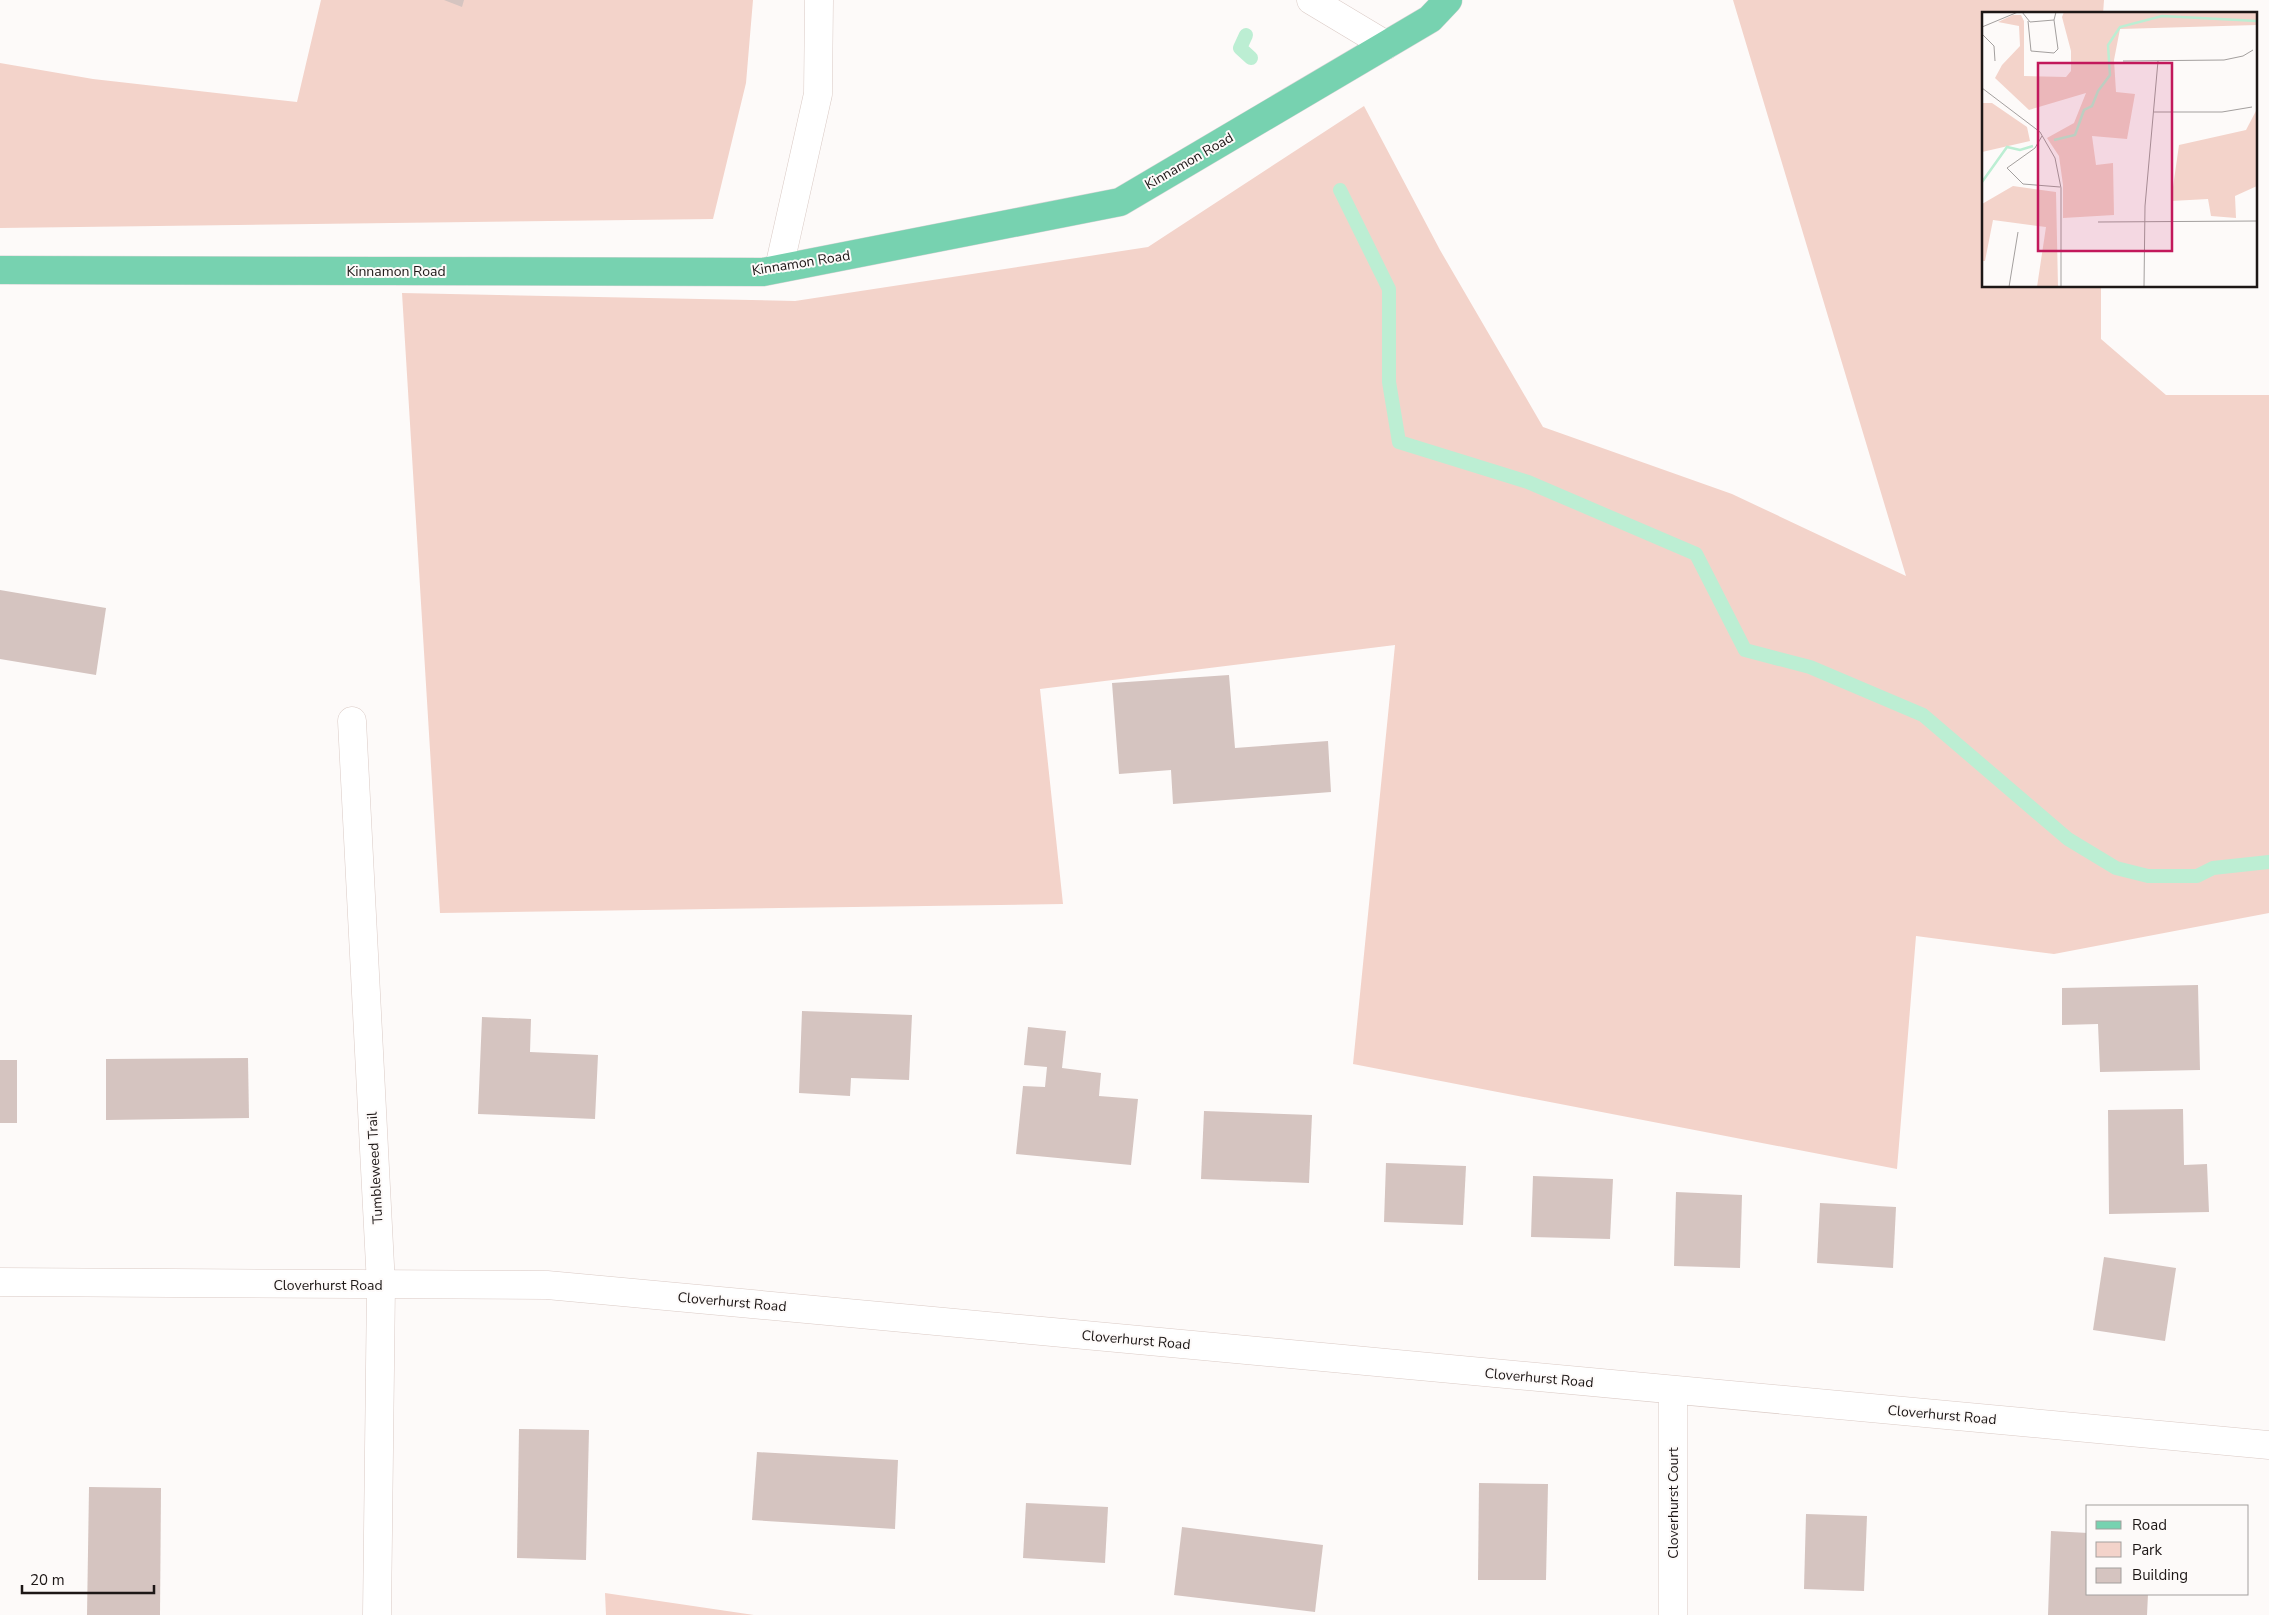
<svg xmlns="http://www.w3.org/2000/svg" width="2269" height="1615" viewBox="0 0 2269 1615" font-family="'Nunito Sans',sans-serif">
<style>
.green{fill:#f3d3ca}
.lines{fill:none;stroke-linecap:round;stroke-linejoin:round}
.stream{stroke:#bceed3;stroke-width:14}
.building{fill:#d5c4c0}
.minor-casing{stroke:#dacac5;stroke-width:29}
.major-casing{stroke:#d6d5d5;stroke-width:29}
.minor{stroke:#fff;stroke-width:28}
.major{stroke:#77d2b0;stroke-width:28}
.labels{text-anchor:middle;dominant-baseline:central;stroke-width:4;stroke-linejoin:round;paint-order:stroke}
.street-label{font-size:14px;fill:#1d1716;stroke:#fdfaf9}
.inset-river{fill:none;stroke:#bceed3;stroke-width:2.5}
.inset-road{fill:none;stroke:#a39f9e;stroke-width:1}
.view{fill:#c2185b;fill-opacity:0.15;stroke:#c2185b;stroke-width:2.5}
.inset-edge{fill:none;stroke:#1d1716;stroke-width:2.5}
</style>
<rect width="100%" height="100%" fill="#fdfaf9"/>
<g class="green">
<path d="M321 0H753L746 83 713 219 0 228V63L93 79 297 102Z"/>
<path d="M1733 0H2104L2103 14H1983V286H2101V339L2166 395H2269V913L2054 954 1916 936 1897 1169 1353 1064 1395 645 1040 689 1063 904 440 913 402 293 795 301 1148 247 1364 106 1440 250 1543 427 1732 494 1906 576Z"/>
<path d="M605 1593 754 1615H606Z"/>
</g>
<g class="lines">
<g class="stream">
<path d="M1246 35 1240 48 1251 58"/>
<path d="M1340 190 1389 289V382L1399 442 1528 482 1696 554 1745 650 1810 667 1923 715 2068 839 2116 868 2148 876H2197L2213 868 2269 862"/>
</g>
</g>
<g class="building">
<path d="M444 0H464L462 7Z"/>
<path d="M0 590 106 608 96 675 0 659Z"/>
<path d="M1229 675 1235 748 1328 741 1331 792 1173 804 1171 770 1119 774 1112 683Z"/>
<path d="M2198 985 2200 1070 2100 1072 2098 1024 2062 1025V988Z"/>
<path d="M802 1011 912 1015 909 1080 851 1078 850 1096 799 1093Z"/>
<path d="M482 1017 531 1019 530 1052 598 1055 595 1119 478 1114Z"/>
<path d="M1028 1027 1066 1031 1062 1068 1101 1073 1099 1096 1138 1099 1131 1165 1016 1154 1023 1086 1045 1087 1047 1067 1024 1065Z"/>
<path d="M248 1058 249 1118 106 1120V1059Z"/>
<rect x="0" y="1060" width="17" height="63"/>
<path d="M2183 1109 2184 1165 2207 1164 2209 1212 2109 1214 2108 1110Z"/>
<path d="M1204 1111 1312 1115 1309 1183 1201 1179Z"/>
<path d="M1386 1163 1466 1166 1463 1225 1384 1222Z"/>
<path d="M1533 1176 1613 1179 1610 1239 1531 1237Z"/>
<path d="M1676 1192 1742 1195 1740 1268 1674 1266Z"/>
<path d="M1820 1203 1896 1207 1893 1268 1817 1263Z"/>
<path d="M2104 1257 2176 1268 2165 1341 2093 1330Z"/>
<path d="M519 1429 589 1430 586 1560 517 1558Z"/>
<path d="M757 1452 898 1460 895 1529 752 1520Z"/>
<path d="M1479 1483 1548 1484 1546 1580H1478Z"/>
<path d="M89 1487 161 1488 160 1615H87Z"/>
<path d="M1026 1503 1108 1507 1105 1563 1023 1558Z"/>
<path d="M1806 1514 1867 1516 1864 1591 1804 1589Z"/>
<path d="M1182 1527 1323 1545 1315 1612 1174 1595Z"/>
<path d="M2051 1531 2088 1533V1594H2148L2147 1615H2048Z"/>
</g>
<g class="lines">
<g class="minor-casing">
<g id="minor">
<path d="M1311 0 1386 45"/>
<path d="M779 268 818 94 819 0"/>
<path d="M352 721 381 1285 377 1615"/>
<path d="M0 1282 547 1285 2269 1445"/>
<path d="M1673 1391V1615"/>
</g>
</g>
<g class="major-casing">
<path id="major" d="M0 270 763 272 1120 202 1430 19 1448 0"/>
</g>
<use href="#minor" class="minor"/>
<use href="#major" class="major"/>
</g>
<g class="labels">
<g class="street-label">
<text transform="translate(1189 161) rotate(-30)">Kinnamon Road</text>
<text transform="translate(801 263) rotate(-9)">Kinnamon Road</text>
<text x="396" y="271">Kinnamon Road</text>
<text transform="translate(375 1168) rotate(-93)">Tumbleweed Trail</text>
<text x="328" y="1285">Cloverhurst Road</text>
<text transform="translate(732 1302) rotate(5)">Cloverhurst Road</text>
<text transform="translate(1136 1340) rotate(5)">Cloverhurst Road</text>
<text transform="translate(1539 1378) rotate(5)">Cloverhurst Road</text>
<text transform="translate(1942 1415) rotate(5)">Cloverhurst Road</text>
<text transform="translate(1673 1503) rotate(-90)">Cloverhurst Court</text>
</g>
</g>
<g transform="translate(1982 12)">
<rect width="275" height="275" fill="#fdfaf9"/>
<path d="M82 0H275V13L138 17 132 48 134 80 153 82 145 127 110 124 114 153 131 151 132 203 81 206V173L77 144 65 126 92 111 104 81 47 98 13 66 20 53 38 34 37 14 16 10 31 3H39L42 9V64L84 65 89 59V39L80 5ZM0 91H10L45 115 48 129 0 140ZM275 97V174L253 184 254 206 229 204 226 187 189 189 197 133 264 118ZM31 174 74 180 76 275H55L64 215 11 208 3 249H0V192Z" fill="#f3d3ca"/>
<path class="inset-river" d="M72 128 93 123 102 98 110 94 116 79 128 63 126 33 138 15 180 4 275 9M0 170 25 135 38 138 51 134"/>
<path class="inset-road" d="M40 0 48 10 72 8 74 0M46 9 49 39 72 41 76 37 72 8M0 15 36 0M0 22 12 34 13 49M141 49 242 48 261 44 271 38M0 76 58 120 73 146 79 176V275M172 100H240L270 95M60 124 53 136 25 156 41 172 78 175M116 210 275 209M27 275 36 220M162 275 163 194 176 49"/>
<path class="view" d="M56 51H190V239H56Z"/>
<rect width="275" height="275" class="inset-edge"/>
</g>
<rect x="2086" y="1505" width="162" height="90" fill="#fdfaf9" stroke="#a39f9e"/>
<rect x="2096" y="1521" width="25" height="8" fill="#77d2b0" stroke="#a39f9e"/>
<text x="2132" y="1530" font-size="15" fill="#1d1716">Road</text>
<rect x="2096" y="1542" width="25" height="15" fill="#f3d3ca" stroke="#a39f9e"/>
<text x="2132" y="1555" font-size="15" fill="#1d1716">Park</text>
<rect x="2096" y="1568" width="25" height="15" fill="#d5c4c0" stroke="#a39f9e"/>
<text x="2132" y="1580" font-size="15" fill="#1d1716">Building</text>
<path d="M22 1585v8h132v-8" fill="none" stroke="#1d1716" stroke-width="2.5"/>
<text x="30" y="1585" font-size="15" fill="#1d1716" stroke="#fdfaf9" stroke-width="4" paint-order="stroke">20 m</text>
</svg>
